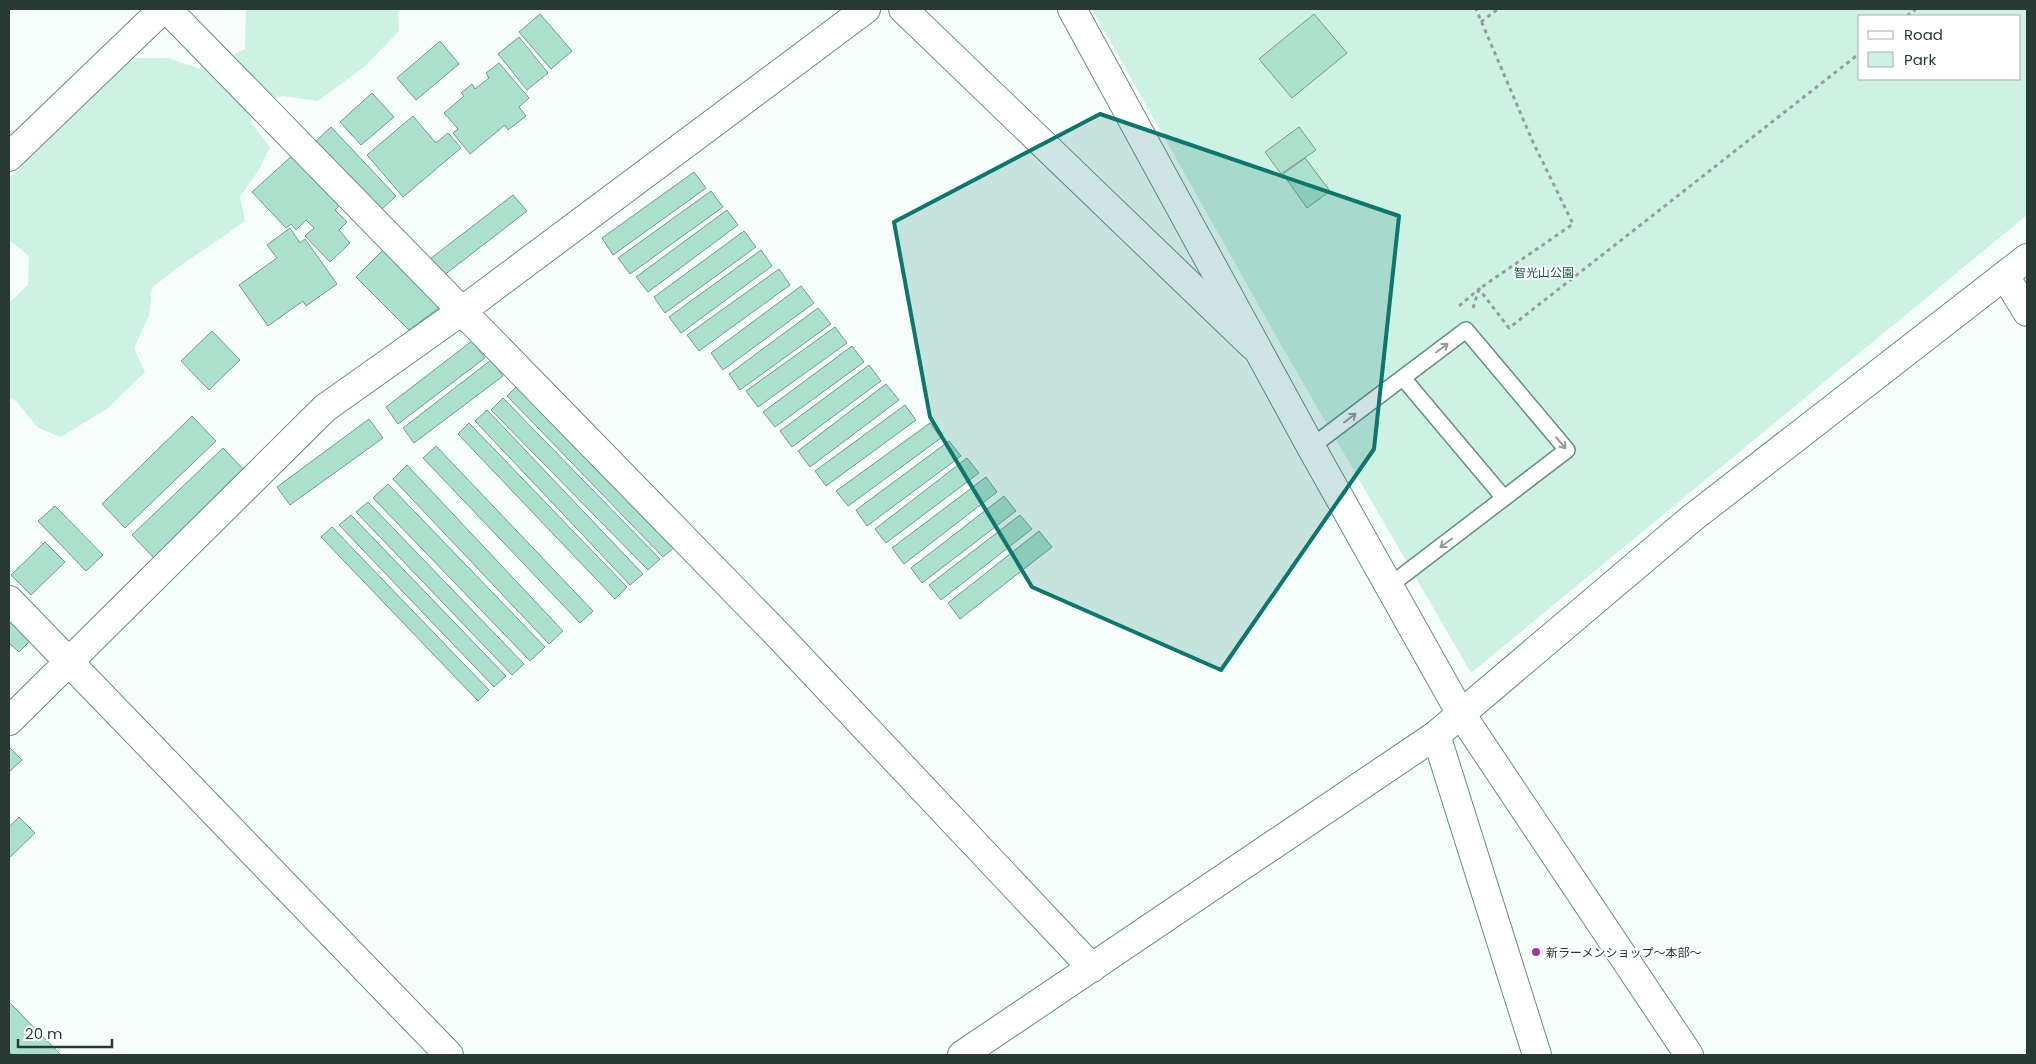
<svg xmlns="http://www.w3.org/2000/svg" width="2036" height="1064" viewBox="0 0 2036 1064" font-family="Poppins,'Noto Sans JP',sans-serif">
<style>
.green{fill:#cdf2e4;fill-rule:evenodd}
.building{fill:#abe0cd;stroke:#739a8d}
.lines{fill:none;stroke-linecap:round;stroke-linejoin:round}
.service-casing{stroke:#688f81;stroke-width:18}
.minor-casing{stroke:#688f81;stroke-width:30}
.tertiary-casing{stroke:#688f81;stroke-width:30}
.path{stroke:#939f9b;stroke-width:3;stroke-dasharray:4 4;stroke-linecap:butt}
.service{stroke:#fff;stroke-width:15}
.minor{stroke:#fff;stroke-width:28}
.tertiary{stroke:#fff;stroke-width:28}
.oneway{stroke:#949c99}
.marked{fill:#0f766e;fill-opacity:0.2;stroke:#0f766e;stroke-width:4;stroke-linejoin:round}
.poi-dot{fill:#973ca7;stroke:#fff;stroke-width:2}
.labels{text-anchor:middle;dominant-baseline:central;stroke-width:4;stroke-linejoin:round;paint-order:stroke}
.park-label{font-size:12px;fill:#0f5543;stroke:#fff}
.poi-label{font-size:12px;fill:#293933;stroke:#fff;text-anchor:start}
</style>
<rect width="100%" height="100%" fill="#f6fefb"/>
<g class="green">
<path d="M246 9H398L399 31 364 67 318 101 283 96 251 104V122L270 147 259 170 240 197 245 221C214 244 181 263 152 288L149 316 134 348 145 372 108 408 61 437 38 428 16 401 9 398V303L28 285 29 256 9 240V178L20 169 44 138 108 76 136 58H168L203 70 245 49Z"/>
<path d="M1092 9H2027V215L1471 673 1276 336ZM1860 16H2020V79H1860Z"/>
</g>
<g class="building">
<path d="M540 14 572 51 551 69 519 32Z"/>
<path d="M1314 14 1347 53 1292 98 1259 59Z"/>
<path d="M519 37 548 73 527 90 498 54Z"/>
<path d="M440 41 459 64 416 100 397 78Z"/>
<path d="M499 63 529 98 519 107 526 116 508 130 505 125 470 154 453 133 458 129 444 113 464 96 461 93 472 84 475 89 489 78 486 73Z"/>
<path d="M372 93 394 117 361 145 340 122Z"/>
<path d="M413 116 436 143 448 133 461 148 403 197 367 155Z"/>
<path d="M331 127 396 196 379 212 314 143Z"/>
<path d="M1299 127 1316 150 1281 174 1265 152Z"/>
<path d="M295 153 342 203 335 210 347 222 339 230 350 243 330 262 305 236 314 228 306 220 296 230 291 224 286 228 252 192Z"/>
<path d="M1305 158 1330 191 1307 208 1283 174Z"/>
<path d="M694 172 706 188 613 255 602 238Z"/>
<path d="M711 191 723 207 630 274 618 258Z"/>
<path d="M513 195 527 211 443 276 430 259Z"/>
<path d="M727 210 738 225 648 292 636 277Z"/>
<path d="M290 228 300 243 305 239 337 284 306 306 303 301 268 326 239 285 277 258 267 245Z"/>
<path d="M744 231 756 247 665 313 654 297Z"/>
<path d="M385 248 443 305 409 330 356 277Z"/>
<path d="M761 250 772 266 681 333 669 317Z"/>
<path d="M779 269 790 285 699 351 687 335Z"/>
<path d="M801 286 814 303 723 370 711 353Z"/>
<path d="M818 308 831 324 740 390 729 374Z"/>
<path d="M835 327 847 343 758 407 746 391Z"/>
<path d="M212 331 240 360 209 390 181 361Z"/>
<path d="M472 341 485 358 398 424 386 407Z"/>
<path d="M852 346 864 362 775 427 763 412Z"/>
<path d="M491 360 503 376 414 443 403 428Z"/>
<path d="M869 365 881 381 792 447 780 431Z"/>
<path d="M519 384 676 546 663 557 507 396Z"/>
<path d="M886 384 899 400 810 467 798 451Z"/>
<path d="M503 398 660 559 648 570 491 410Z"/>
<path d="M905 405 916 420 826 486 815 471Z"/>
<path d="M487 410 643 574 630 585 475 421Z"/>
<path d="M192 416 216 441 125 528 102 504Z"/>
<path d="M369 419 383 438 290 505 277 487Z"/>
<path d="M469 423 627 587 615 599 458 434Z"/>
<path d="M930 423 941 438 848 506 836 491Z"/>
<path d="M949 441 961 456 867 526 856 510Z"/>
<path d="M436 446 593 611 580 623 423 458Z"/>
<path d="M223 448 245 471 154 558 132 535Z"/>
<path d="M967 458 979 473 886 543 875 529Z"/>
<path d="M407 465 563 631 549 644 393 479Z"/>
<path d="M986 477 997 492 904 564 892 548Z"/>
<path d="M388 484 545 647 530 661 373 498Z"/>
<path d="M1004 496 1016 511 922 583 911 568Z"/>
<path d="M368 502 524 664 512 675 356 512Z"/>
<path d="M55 506 103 555 86 571 38 521Z"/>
<path d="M351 515 506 676 494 687 339 525Z"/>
<path d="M1020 515 1032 529 941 600 929 585Z"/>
<path d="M332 527 489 690 478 701 321 537Z"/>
<path d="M1039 531 1052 547 960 619 948 603Z"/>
<path d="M45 542 65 562 31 595 11 575Z"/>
<path d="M9 618 31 640 19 652 9 643Z"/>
<path d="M9 747 22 760 9 772Z"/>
<path d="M19 817 35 833 9 858V827Z"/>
<path d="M9 1002 61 1055H12L9 1052Z"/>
</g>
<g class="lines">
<g class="service-casing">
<g id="service">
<path d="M1403 378 1504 498"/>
<path d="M1311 447 1466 330 1567 450 1389 586"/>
</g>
</g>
<g class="minor-casing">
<g id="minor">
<path d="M167 9 780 637 1092 968"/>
<path d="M903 9 1253 346"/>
<path d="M9 157 163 9"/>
<path d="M2005 276 2027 312"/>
<path d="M9 600 449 1055"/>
<path d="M9 721 325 408 463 310 866 9"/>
<path d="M1436 735 1537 1055"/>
<path d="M962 1055 1436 735 1691 519 2027 258"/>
</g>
</g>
<g class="tertiary-casing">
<path id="tertiary" d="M1072 9 1311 447 1461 714 1689 1055"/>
</g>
<g class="path">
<path d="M1907 16 1916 9"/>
<path d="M1481 22 1498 9"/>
<path d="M1459 306 1479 289 1509 328 1860 53"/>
<path d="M1473 308 1479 289 1573 224 1532 140 1476 9"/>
</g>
<use href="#service" class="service"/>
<use href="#minor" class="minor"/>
<use href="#tertiary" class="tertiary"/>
</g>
<defs><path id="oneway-shaft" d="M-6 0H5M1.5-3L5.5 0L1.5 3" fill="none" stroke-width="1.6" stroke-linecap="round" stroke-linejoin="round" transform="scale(1.25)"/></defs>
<g class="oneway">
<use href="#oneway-shaft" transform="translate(1442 348) rotate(-37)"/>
<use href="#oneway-shaft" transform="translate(1350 418) rotate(-37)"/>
<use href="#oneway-shaft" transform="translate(1561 443) rotate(50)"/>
<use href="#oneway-shaft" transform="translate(1446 543) rotate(143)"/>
</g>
<path class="marked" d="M1100 114 1399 216 1374 449 1221 670 1032 587 930 417 894 222Z"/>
<circle class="poi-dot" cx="1536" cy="952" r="5"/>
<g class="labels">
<g class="park-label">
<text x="1544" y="272">智光山公園</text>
</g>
<g class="poi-label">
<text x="1546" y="952">新ラーメンショップ～本部～</text>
</g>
</g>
<rect width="2036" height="1064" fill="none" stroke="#293933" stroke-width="20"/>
<rect x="1858" y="15" width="162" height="65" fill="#ffffff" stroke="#a9b0ad"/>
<rect x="1868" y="31" width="25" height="8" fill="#ffffff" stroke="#a9b0ad"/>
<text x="1904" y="40" font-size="15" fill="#293933">Road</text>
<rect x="1868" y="52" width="25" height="15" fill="#cdf2e4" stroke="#a9b0ad"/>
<text x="1904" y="65" font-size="15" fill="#293933">Park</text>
<path d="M18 1039v8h94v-8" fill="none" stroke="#293933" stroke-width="2.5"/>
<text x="25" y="1039" font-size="15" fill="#293933" stroke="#ffffff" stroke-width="4" paint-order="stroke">20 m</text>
</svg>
